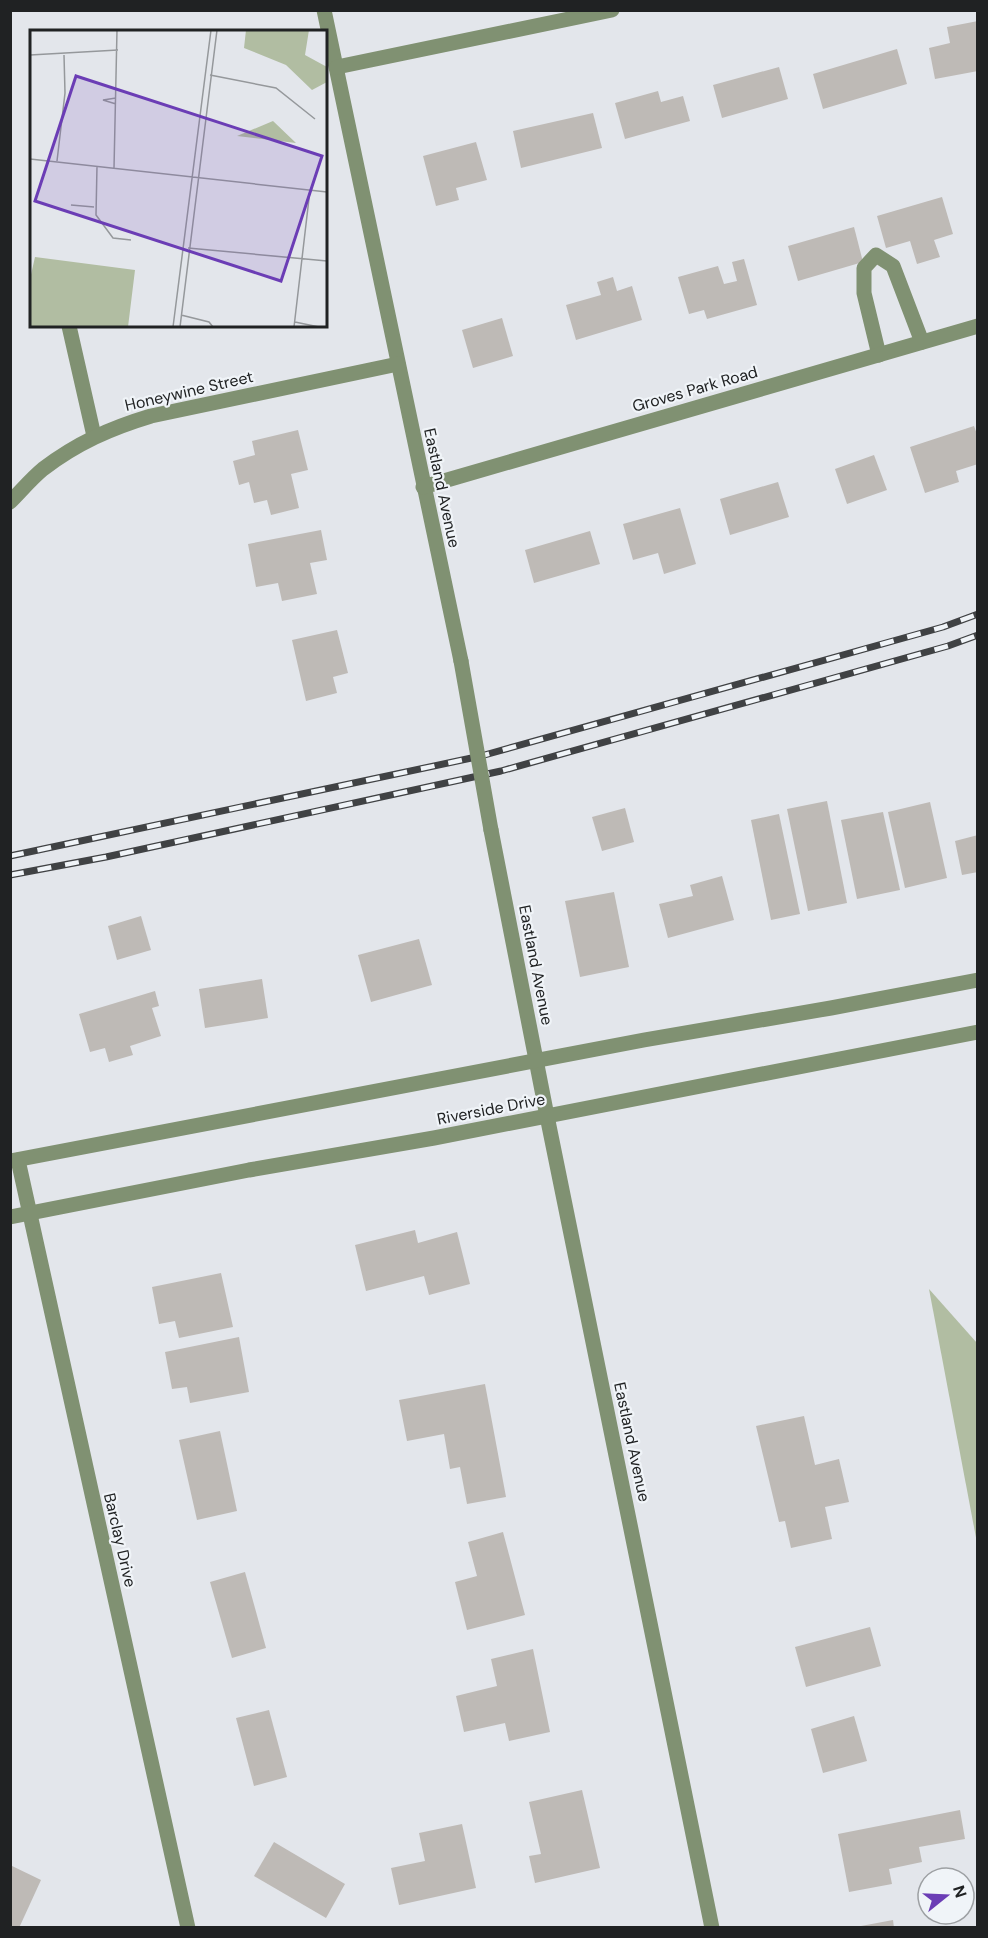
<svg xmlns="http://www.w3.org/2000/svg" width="988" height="1938" viewBox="0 0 988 1938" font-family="'DM Sans',sans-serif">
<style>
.green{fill:#b1bda2}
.building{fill:#bebab6}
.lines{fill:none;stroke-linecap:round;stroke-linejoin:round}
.minor{stroke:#809172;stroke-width:15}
.rail-casing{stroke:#404244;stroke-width:7}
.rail{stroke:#f0f4f8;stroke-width:4.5;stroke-dasharray:14;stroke-linecap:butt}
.minor-bridge{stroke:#809172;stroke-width:15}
.labels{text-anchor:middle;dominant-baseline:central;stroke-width:4.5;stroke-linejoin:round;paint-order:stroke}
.street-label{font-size:16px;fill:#202223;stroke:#f0f4f8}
.inset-road{fill:none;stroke:#95989b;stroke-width:1.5}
.view{fill:#6b3db5;fill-opacity:0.15;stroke:#6b3db5;stroke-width:3}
.inset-edge{fill:none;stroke:#202223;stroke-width:3}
</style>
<rect width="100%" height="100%" fill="#e3e6eb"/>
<path class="green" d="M929 1289 977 1343V1543Z"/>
<g class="building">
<path d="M978 21V71L935 79 929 48 950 43 947 27Z"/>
<path d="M897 49 907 84 823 109 813 74Z"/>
<path d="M779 67 788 99 722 118 713 85Z"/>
<path d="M658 91 661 102 683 96 690 121 625 139 615 103Z"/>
<path d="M593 113 602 148 521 168 513 131Z"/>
<path d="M476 142 487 180 456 188 459 200 436 206 423 156Z"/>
<path d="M942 197 953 234 934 240 940 257 917 264 910 241 886 248 877 216Z"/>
<path d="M854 227 863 262 798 281 788 246Z"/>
<path d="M744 259 757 305 707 319 704 310 689 314 678 277 718 266 724 284 737 281 732 262Z"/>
<path d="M613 277 617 291 632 286 642 320 576 340 566 305 601 295 597 282Z"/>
<path d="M502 318 513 356 473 368 462 330Z"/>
<path d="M974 426 978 437V464L956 471 959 482 925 493 910 447Z"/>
<path d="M298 430 308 470 291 474 299 508 271 515 267 500 254 503 249 482 239 485 233 461 255 455 252 441Z"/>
<path d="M874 455 887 490 847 504 835 469Z"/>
<path d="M778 482 789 517 730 535 720 499Z"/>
<path d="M680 508 696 564 664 574 658 553 633 560 623 524Z"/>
<path d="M321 530 327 560 310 563 317 594 282 601 278 583 256 587 248 544Z"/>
<path d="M590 531 600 564 534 583 525 550Z"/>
<path d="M337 630 348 673 333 677 337 693 306 701 292 640Z"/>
<path d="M827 801 847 903 808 911 787 809Z"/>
<path d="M930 802 947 878 905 888 888 812Z"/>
<path d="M625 808 634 842 602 851 592 817Z"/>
<path d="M883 812 900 890 857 899 841 820Z"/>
<path d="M779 814 800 914 771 920 751 820Z"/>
<path d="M978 835V872L962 875 955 841Z"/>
<path d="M722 876 734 920 668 938 659 904 693 896 690 885Z"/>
<path d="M614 892 629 967 580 977 565 901Z"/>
<path d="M141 916 151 950 117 960 108 926Z"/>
<path d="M419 939 432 985 371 1002 358 955Z"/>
<path d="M262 979 268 1018 205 1028 199 989Z"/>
<path d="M155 991 159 1006 152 1008 161 1036 130 1046 133 1055 109 1062 105 1048 90 1052 79 1014Z"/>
<path d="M415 1230 418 1243 457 1232 470 1284 429 1295 424 1276 366 1291 355 1245Z"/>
<path d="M221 1273 233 1327 179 1338 175 1321 159 1324 152 1287Z"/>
<path d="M239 1337 249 1392 190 1403 187 1387 172 1389 165 1352Z"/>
<path d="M485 1384 506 1497 467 1504 460 1467 450 1469 444 1434 407 1441 399 1400Z"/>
<path d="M804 1416 815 1465 839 1459 849 1502 825 1507 832 1539 791 1548 785 1521 779 1522 756 1426Z"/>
<path d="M220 1431 237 1511 197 1520 179 1440Z"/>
<path d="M503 1532 525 1615 467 1630 455 1582 477 1576 468 1542Z"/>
<path d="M245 1572 266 1648 232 1658 210 1582Z"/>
<path d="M870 1627 881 1666 806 1687 795 1647Z"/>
<path d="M533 1649 550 1732 509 1741 505 1723 464 1732 456 1696 497 1686 491 1659Z"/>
<path d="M269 1710 287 1777 254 1786 236 1718Z"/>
<path d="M854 1716 867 1761 823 1773 811 1729Z"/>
<path d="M582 1790 600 1868 535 1883 529 1856 541 1854 529 1802Z"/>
<path d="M960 1810 965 1839 919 1847 922 1862 889 1869 892 1884 849 1892 838 1834Z"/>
<path d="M462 1824 476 1888 399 1905 391 1868 425 1861 419 1833Z"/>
<path d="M274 1842 345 1884 326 1918 254 1876Z"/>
<path d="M10 1865 41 1880 19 1928H10Z"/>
<path d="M893 1920 894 1928H861V1926Z"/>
</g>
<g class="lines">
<g class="minor">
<path d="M324 10 461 661"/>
<path d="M337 67 612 10"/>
<path d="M69 326 94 436"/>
<path d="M879 355 864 293V268L876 255 893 266 922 342"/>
<path d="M423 487 978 326"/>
<path d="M10 502C21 491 32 478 43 469 77 443 111 428 151 416L398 364"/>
<path d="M491 830 547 1116 712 1928"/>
<path d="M18 1160 188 1928"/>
<path d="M10 1161 644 1040 831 1008 978 980"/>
<path d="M10 1217 249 1170 434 1138 978 1032"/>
</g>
<g class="rail-casing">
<g id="rail">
<path d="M10 856 481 756 943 627 978 614"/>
<path d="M10 875 106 857 501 771 948 646 978 635"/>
</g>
</g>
<use href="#rail" class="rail"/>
<path class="minor-bridge" d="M461 661 491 830"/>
</g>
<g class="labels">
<g class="street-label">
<text transform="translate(695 389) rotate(-16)">Groves Park Road</text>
<text transform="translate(189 391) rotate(-13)">Honeywine Street</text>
<text transform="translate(442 488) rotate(78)">Eastland Avenue</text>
<text transform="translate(536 965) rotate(79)">Eastland Avenue</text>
<text transform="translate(491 1109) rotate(-11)">Riverside Drive</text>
<text transform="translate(632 1442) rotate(78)">Eastland Avenue</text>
<text transform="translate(120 1540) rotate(77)">Barclay Drive</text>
</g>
</g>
<g transform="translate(30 30)">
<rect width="297" height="297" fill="#e3e6eb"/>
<path d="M216 0H279L275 25 297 37V52L282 60 256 35 214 18ZM243 91 266 113 207 106ZM5 227 105 240 98 297H0V249Z" fill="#b1bda2"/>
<path class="inset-road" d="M0 25 88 20M180 45 246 58 285 89M86 74 73 70 86 68M0 129 297 162M27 131 35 63 34 25M67 136 66 185 83 208 101 210M84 138 87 0M41 175 64 177M158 218 297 231M151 285 179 292 183 297M265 292 289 297M143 297 181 0M150 297 187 0M264 297 280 160"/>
<path class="view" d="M46 46 292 126 251 251 5 171Z"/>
<rect width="297" height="297" class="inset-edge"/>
</g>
<rect width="988" height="1938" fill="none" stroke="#202223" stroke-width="24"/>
<g transform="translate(946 1896) rotate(72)"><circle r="28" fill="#f0f4f8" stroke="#9da0a3" stroke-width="1.5"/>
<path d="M0-4.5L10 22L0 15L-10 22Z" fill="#6b3db5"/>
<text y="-9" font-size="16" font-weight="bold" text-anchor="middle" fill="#202223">N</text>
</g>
</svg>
